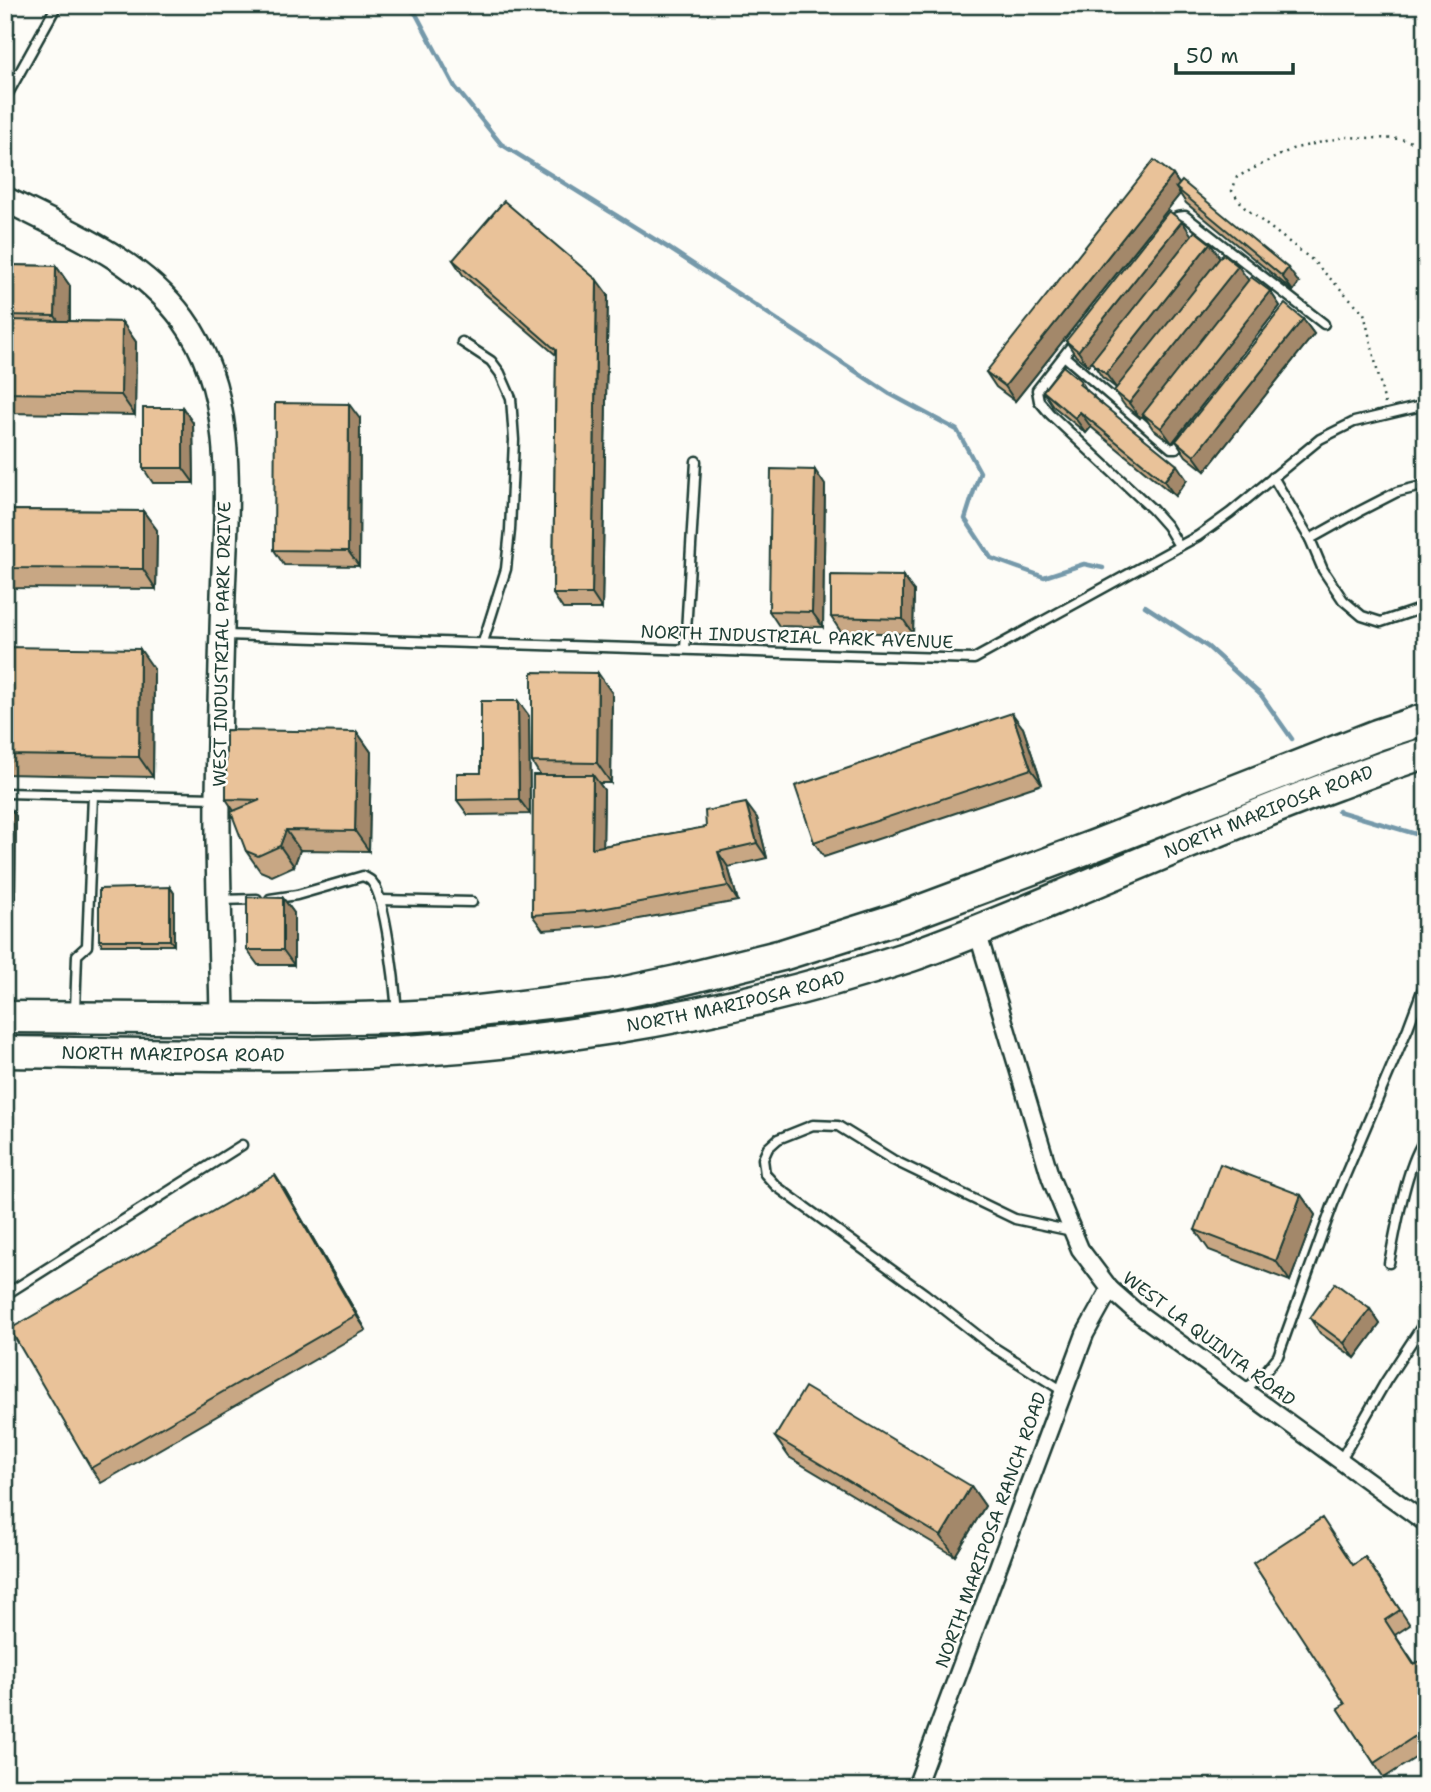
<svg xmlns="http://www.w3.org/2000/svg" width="1431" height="1792" viewBox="0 0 1431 1792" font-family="'Shantell Sans',sans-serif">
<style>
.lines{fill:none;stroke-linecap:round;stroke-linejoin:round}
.stream{stroke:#7599aa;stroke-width:4.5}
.lane-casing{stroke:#1f3d34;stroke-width:13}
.street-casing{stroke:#1f3d34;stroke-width:21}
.secondary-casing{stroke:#1f3d34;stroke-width:28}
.highway-casing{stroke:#1f3d34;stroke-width:35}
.path{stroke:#1f3d34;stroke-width:2.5;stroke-dasharray:2 5;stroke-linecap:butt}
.lane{stroke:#fdfcf7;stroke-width:8}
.street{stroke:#fdfcf7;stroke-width:16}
.secondary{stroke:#fdfcf7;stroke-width:23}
.highway{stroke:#fdfcf7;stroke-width:30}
.wall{fill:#c8a784;stroke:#1f3d34;stroke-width:2}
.shaded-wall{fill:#a3886b;stroke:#1f3d34;stroke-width:2}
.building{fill:#e9c299;stroke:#1f3d34;stroke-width:2}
.labels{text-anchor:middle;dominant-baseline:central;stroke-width:5;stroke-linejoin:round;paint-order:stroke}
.street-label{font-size:18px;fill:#1f3d34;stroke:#fdfcf7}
</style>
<rect width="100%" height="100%" fill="#fdfcf7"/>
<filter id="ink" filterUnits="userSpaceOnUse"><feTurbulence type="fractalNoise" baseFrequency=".0143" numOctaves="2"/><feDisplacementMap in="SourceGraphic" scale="14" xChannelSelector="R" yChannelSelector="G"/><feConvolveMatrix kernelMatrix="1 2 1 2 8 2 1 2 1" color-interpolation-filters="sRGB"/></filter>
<g filter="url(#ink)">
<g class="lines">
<g class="stream">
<path d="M405 5 416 14 455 87 501 144 667 247 890 394 957 430 980 472 965 519 991 558 1044 577 1084 564 1103 568"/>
<path d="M1145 606 1208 647 1261 695 1292 739"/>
<path d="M1338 811 1426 837"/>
</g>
<g class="lane-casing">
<g id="lane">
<path d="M5 99 57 5"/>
<path d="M1169 223 1177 217 1185 216 1324 324"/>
<path d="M1076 340 1037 390 1039 401 1050 414 1152 509 1167 526 1179 546"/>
<path d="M462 342 491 361 500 373 511 398 514 440 510 530 506 569 483 642"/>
<path d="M1064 356 1171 448H1176L1186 437"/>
<path d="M1273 477 1310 539 1323 570 1343 600 1362 616 1381 622 1426 607"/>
<path d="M1310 539 1360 511 1397 492 1426 485"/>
<path d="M225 635 974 659 1198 536 1230 513 1320 439 1354 422 1426 405"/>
<path d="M685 649 696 461"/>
<path d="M5 793 215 798"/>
<path d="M270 899 297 895 363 876C366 878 370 879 372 882 386 898 395 987 397 1011"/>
<path d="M221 900 257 899"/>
<path d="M380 900 472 902"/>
<path d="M75 1011 77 955 87 946 93 795"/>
<path d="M1389 1263C1396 1230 1406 1163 1426 1138"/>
<path d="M5 1295 242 1145"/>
<path d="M1063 1391 990 1345 925 1294 776 1186 765 1174 763 1159 768 1148 778 1139 813 1125 838 1126 893 1160 1015 1219 1072 1231"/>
<path d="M1244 1391 1265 1372 1278 1356 1333 1204 1408 1028 1426 980"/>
<path d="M1340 1461 1386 1381 1426 1320"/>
</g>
</g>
<g class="street-casing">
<g id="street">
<path d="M977 931 1051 1179 1080 1249 1110 1289 1135 1311 1426 1523"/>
<path d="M916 1787 1085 1334 1110 1289"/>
</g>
</g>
<g class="secondary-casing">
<path id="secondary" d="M5 199C69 232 139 259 183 319 239 395 226 507 223 595 221 662 219 729 218 796 217 870 221 944 222 1018"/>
</g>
<g class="highway-casing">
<g id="highway">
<path d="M5 1017 314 1019 397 1017 453 1014 547 1003 611 995 677 981 782 955 906 916 1096 845 1377 735 1426 719"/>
<path id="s1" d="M5 1052C106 1053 207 1056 308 1055 511 1051 718 1020 911 956 962 938 1012 917 1062 896 1153 858 1243 819 1335 785 1365 774 1395 762 1426 753"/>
</g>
</g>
<path class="path" d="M1385 404 1364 313 1311 259 1245 208 1232 191 1237 177 1292 149 1344 137 1401 139 1426 146"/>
<use href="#lane" class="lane"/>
<use href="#street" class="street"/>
<use href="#secondary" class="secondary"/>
<use href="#highway" class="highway"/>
</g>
<g class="wall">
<path d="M1173 175 1179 184 1299 283 1293 291 1186 203 1180 194 1015 401 996 387 986 372Z"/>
<path d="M1192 236 1210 243 1220 258 1248 281 1270 291 1280 306 1172 443 1153 429 1143 414 1140 418 1125 406 1114 391 1116 388 1102 377 1092 362 1088 366 1076 356 1066 341Z"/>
<path d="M453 260 608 295 602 609H563L553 594 556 355 463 275Z"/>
<path d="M5 265 56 266 70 286V321L122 322 136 342 135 415 5 413Z"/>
<path d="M1303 319 1314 334 1205 471 1186 456 1176 441Z"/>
<path d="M1081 381 1088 392 1187 480 1175 496 1091 427 1086 433 1053 406 1043 391Z"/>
<path d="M360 419 359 566 284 565 274 550Z"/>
<path d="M193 423 194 483H153L143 468Z"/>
<path d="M825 485 823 627 779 626 769 611Z"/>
<path d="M5 510 143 511 157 530 156 589 5 588Z"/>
<path d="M914 591 913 634 841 632 831 617Z"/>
<path d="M5 647 154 669 153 777 5 774Z"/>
<path d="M612 693 611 783H599L604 790 603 846 757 818 767 858 728 867 738 901 601 926 543 930 532 915 540 775 532 762Z"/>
<path d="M518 701 529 716 530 814 468 815 457 800 481 773Z"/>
<path d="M1023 728 1042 784 824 857 814 842Z"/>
<path d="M357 732 371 752 369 851 300 850 294 866 272 876 260 871 246 851 234 811 226 799Z"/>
<path d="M5 801 16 816 15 904H5Z"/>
<path d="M170 887 174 893V945H102L99 940Z"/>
<path d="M283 898 294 913V965H258L247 950Z"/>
<path d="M285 1190 366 1330 101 1483 91 1468Z"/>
<path d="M1301 1195 1315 1215 1290 1281 1209 1250 1195 1230Z"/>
<path d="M1370 1309 1380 1324 1355 1358 1320 1333 1310 1318Z"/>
<path d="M775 1437 971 1486 985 1506 955 1556 789 1457Z"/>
<path d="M1365 1557 1410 1625 1395 1635 1415 1665 1426 1658V1751L1384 1778 1374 1763 1345 1704 1354 1565Z"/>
</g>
<g class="shaded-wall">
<path d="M1173 175 1183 190 1176 188 1180 194 1015 401 1005 386Z"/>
<path d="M1182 221 1192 236 1088 366 1078 351Z"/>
<path d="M1210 243 1220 258 1117 389 1106 374Z"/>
<path d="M56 266 70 286 69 336 55 316Z"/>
<path d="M1238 266 1249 281 1140 418 1129 403Z"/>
<path d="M1288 268 1299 283 1293 291 1282 276Z"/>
<path d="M597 280 608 295 602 609 592 594Z"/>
<path d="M1270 291 1280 306 1172 443 1161 428Z"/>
<path d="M1303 319 1314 334 1205 471 1194 456Z"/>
<path d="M122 322 136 342 135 415 121 395Z"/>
<path d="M349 404 360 419 359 566 348 551Z"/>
<path d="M183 408 193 423 194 483 183 468Z"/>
<path d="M1080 412 1091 427 1086 433 1075 418Z"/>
<path d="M1177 465 1187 480 1175 496 1164 481Z"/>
<path d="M815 470 825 485 823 627 812 612Z"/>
<path d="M143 511 157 530 156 589 143 569Z"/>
<path d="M903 576 914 591 913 634 903 619Z"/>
<path d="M140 649 154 669 153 777 139 757Z"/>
<path d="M598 673 612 693 611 783 597 763Z"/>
<path d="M518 701 529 716 530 814 519 799Z"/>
<path d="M1012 713 1023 728 1042 784 1031 769Z"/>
<path d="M357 732 371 752 369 851 355 831Z"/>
<path d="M593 775 604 790 603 863 592 848Z"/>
<path d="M5 801 16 816 15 904 5 891Z"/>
<path d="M746 803 757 818 767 858 757 843Z"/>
<path d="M286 830 300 850 294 866 280 846Z"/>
<path d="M718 852 728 867 738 901 728 886Z"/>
<path d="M170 887 174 893V945L170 940Z"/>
<path d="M283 898 294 913V965L283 950Z"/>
<path d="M275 1175 285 1190 366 1330 356 1315Z"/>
<path d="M1301 1195 1315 1215 1290 1281 1276 1261Z"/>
<path d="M1370 1309 1380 1324 1355 1358 1344 1343Z"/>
<path d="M971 1486 985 1506 955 1556 941 1536Z"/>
</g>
<g class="building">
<path d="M1154 160 1173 175 1005 386 986 372Z"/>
<path d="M1182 181 1288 268 1282 276 1176 188Z"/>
<path d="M504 201 597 280 592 594H553L556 350 453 260Z"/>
<path d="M1169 211 1182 221 1078 351 1066 341Z"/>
<path d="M1195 231 1210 243 1106 374 1091 362Z"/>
<path d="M1223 254 1238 266 1129 403 1114 391Z"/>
<path d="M5 265 56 266 55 316 5 315Z"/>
<path d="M1251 277 1270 291 1161 428 1143 414Z"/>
<path d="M1285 304 1303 319 1194 456 1176 441Z"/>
<path d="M5 320 122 322 121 395 5 393Z"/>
<path d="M1063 366 1081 381 1079 384 1094 396 1093 397 1177 465 1164 481 1080 412 1075 418 1043 391Z"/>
<path d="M275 403 349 404 348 551 274 550Z"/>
<rect x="143" y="408" width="40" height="60"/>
<path d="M771 469 815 470 812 612 769 611Z"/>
<path d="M5 510 143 511V569L5 568Z"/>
<path d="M831 575 903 576V619L831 617Z"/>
<path d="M5 647 140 649 139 757 5 755Z"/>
<path d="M532 672 598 673 597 763 532 762Z"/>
<path d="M481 701H518L519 799 457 800V773H481Z"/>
<path d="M1012 713 1031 769 814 842 795 786Z"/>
<path d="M226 730 357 732 355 831 286 830 280 846 258 856 246 851 231 812 260 800 226 799Z"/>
<path d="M533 775H593L592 848 706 827 705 811 746 803 757 843 718 852 728 886 590 911 532 915Z"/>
<path d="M170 887V940H99V889Z"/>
<path d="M247 897 283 898V950H247Z"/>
<path d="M1220 1164 1301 1195 1276 1261 1195 1230Z"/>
<path d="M275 1175 356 1315 91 1468 10 1329Z"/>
<path d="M1335 1283 1370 1309 1344 1343 1310 1318Z"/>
<path d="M805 1387 971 1486 941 1536 775 1437Z"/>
<path d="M1322 1518 1353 1565 1365 1557 1400 1610 1385 1620 1414 1665 1426 1658V1729L1374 1763 1338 1708 1345 1704 1253 1563Z"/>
</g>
</g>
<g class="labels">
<g class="street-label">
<text transform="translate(797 637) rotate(2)">NORTH INDUSTRIAL PARK AVENUE</text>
<text transform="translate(222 644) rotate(-89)">WEST INDUSTRIAL PARK DRIVE</text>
<text stroke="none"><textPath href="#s1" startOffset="1302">NORTH MARIPOSA ROAD</textPath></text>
<text stroke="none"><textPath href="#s1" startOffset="735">NORTH MARIPOSA ROAD</textPath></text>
<text stroke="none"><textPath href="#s1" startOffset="168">NORTH MARIPOSA ROAD</textPath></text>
<text transform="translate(1209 1339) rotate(37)">WEST LA QUINTA ROAD</text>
<text transform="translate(991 1530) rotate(-70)">NORTH MARIPOSA RANCH ROAD</text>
</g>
</g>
<rect width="1431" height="1792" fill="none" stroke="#fdfcf7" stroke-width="28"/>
<rect x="14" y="14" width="1403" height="1764" fill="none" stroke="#1f3d34" stroke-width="2.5" filter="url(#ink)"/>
<path d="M1176 63v10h117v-10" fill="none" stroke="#1f3d34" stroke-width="3.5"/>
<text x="1186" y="63" font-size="21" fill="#1f3d34" stroke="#fdfcf7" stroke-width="5" paint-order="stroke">50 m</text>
</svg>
